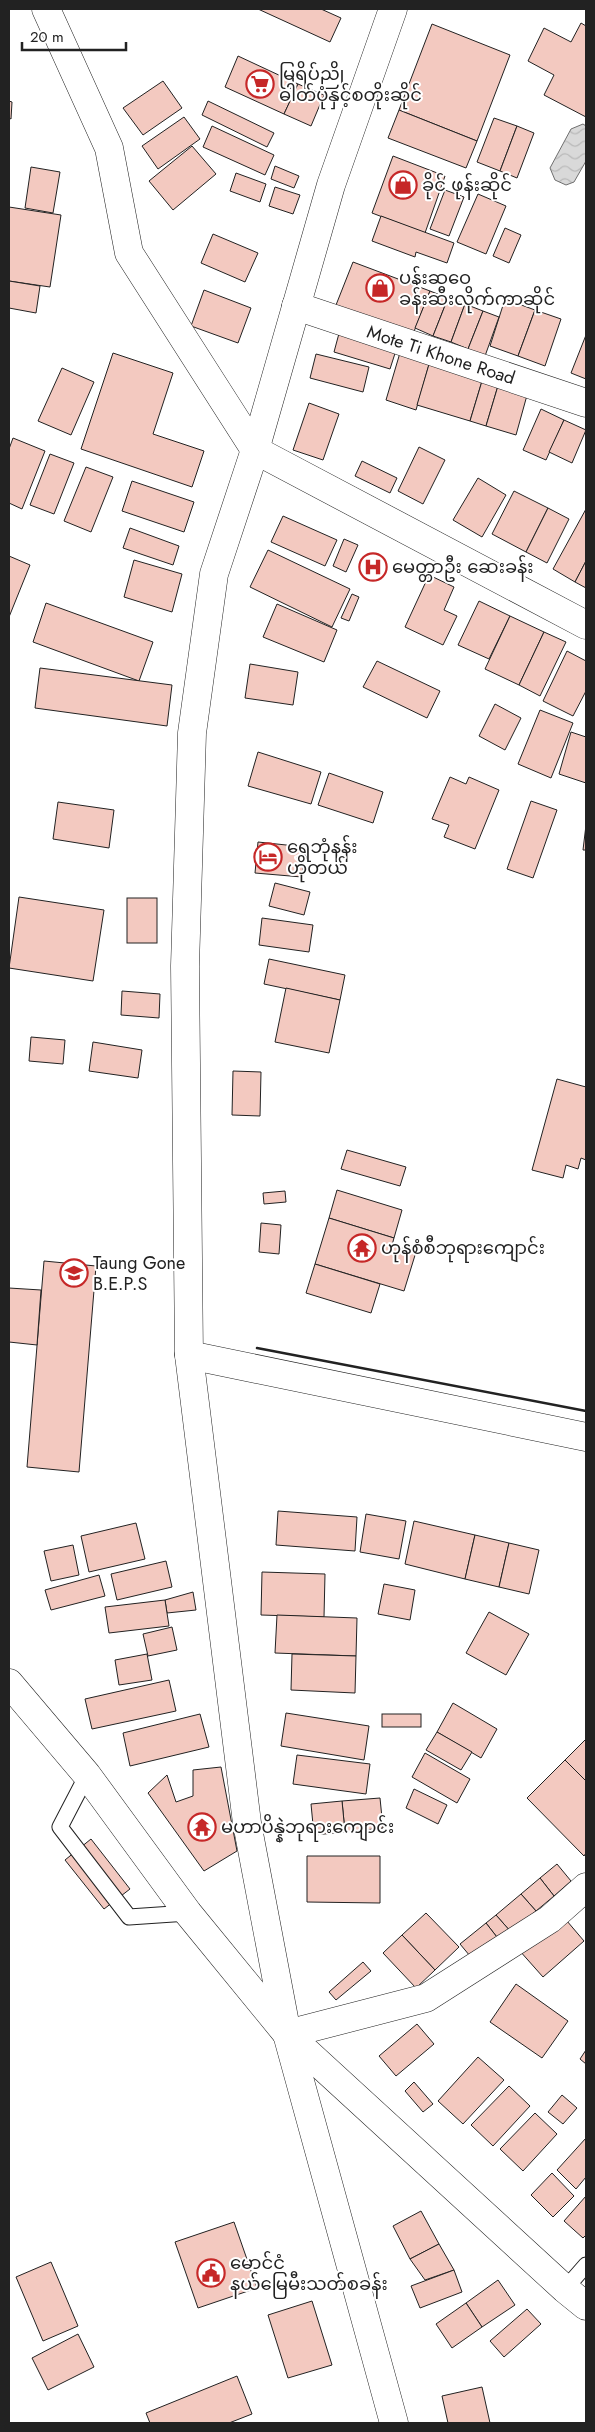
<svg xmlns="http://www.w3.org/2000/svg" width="595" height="2432" viewBox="0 0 595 2432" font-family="Jost,'Noto Sans Myanmar',sans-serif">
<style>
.water{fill:url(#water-waves);stroke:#6f6f6f}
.building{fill:#f3c9c0;stroke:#222}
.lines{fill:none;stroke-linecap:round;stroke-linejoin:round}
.service-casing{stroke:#222;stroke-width:17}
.minor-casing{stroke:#222;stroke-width:29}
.primary-casing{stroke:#222;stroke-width:29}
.service{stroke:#fff;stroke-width:15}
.minor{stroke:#fff;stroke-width:28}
.primary{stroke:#fff;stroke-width:28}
.wall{stroke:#222;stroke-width:2.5}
.labels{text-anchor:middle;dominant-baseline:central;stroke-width:4;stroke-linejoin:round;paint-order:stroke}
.poi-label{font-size:18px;fill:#222;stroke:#fff;text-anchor:start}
.street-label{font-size:18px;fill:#222;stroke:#fff}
</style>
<defs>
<pattern id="water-waves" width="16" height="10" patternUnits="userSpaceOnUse" patternTransform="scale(1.25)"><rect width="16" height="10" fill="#d9d9d9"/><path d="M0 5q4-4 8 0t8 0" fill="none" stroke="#bababa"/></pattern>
</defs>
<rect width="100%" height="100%" fill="#fff"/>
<path class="water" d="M583 124 586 126V161L574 182 566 185 555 180 550 168 571 129Z"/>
<g class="building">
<path d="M258 9H321L341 18 330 42Z"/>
<path d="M581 23 586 26V117L544 95 554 75 528 61 544 28 571 42Z"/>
<path d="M432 24 510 55 477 141 399 110Z"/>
<path d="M238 56 298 84 284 114 225 87Z"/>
<path d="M163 81 182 108 143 135 123 108Z"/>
<path d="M298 84 324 95 311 126 284 114Z"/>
<path d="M9 101 12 102 11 119 9 118Z"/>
<path d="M208 101 274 133 267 147 202 115Z"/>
<path d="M399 110 477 141 466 168 388 138Z"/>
<path d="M184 117 200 139 158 169 142 146Z"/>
<path d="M494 118 517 126 500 171 477 162Z"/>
<path d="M212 126 274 155 265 175 203 147Z"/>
<path d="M517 126 534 133 517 178 500 171Z"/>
<path d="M192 146 216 174 173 210 149 181Z"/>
<path d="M393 156 445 176 425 233 372 213Z"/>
<path d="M275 166 299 176 294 188 271 179Z"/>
<path d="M31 167 60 172 53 213 25 208Z"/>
<path d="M236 173 266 184 260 202 230 191Z"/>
<path d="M275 187 300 195 293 214 269 206Z"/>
<path d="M445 190 464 197 449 236 430 229Z"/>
<path d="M478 194 506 206 486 254 457 242Z"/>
<path d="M9 207 61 215 50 287 9 281Z"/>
<path d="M381 216 454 243 447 263 416 252 415 257 372 241Z"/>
<path d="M505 228 521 235 509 263 493 256Z"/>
<path d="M213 234 258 253 245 282 201 263Z"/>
<path d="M353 262 430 291 413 334 336 305Z"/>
<path d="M9 281 40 286 36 313 9 308Z"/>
<path d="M204 290 251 308 238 343 191 326Z"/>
<path d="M430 291 448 298 433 336 415 328Z"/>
<path d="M448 298 465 304 451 342 433 336Z"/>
<path d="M505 299 535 310 518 356 490 346Z"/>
<path d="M465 304 483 311 468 349 451 342Z"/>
<path d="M535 310 561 319 545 366 518 356Z"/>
<path d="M483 311 499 317 485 356 468 349Z"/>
<path d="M341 326 398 344 390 369 334 352Z"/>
<path d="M586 335V379L571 373Z"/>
<path d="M402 346 432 354 416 410 386 400Z"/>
<path d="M113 353 173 373 153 434 204 451 192 487 81 449Z"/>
<path d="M316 354 369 367 363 392 310 378Z"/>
<path d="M432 354 485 371 470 421 417 405Z"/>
<path d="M62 368 94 382 71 435 38 421Z"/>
<path d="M485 371 500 379 486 426 470 421Z"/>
<path d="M500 379 529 388 516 435 486 426Z"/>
<path d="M309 403 339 414 323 460 293 450Z"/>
<path d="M541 409 564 420 546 460 523 450Z"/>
<path d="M564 420 586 430 572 463 549 452Z"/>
<path d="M13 438 45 451 22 509 9 503V449Z"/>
<path d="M419 447 445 460 423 504 398 491Z"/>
<path d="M50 454 74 463 54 514 30 505Z"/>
<path d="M362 461 397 478 390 493 355 476Z"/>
<path d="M86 467 113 477 91 532 64 521Z"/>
<path d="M478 478 506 495 482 537 453 520Z"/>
<path d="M132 481 194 502 184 532 122 511Z"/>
<path d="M514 491 548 508 526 552 492 534Z"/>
<path d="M548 508 569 519 547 563 526 552Z"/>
<path d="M586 509V561L575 582 553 569Z"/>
<path d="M283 516 337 540 325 566 271 542Z"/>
<path d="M130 528 179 546 173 565 123 548Z"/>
<path d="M344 539 358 545 346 572 333 566Z"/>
<path d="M268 550 350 589 332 627 250 587Z"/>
<path d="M9 556 30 565 9 617Z"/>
<path d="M134 560 182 574 172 612 124 597Z"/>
<path d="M586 561V588L575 582Z"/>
<path d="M429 575 454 587 444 610 457 616 443 645 405 627Z"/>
<path d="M352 594 359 597 349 621 341 618Z"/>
<path d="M479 601 510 616 489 659 458 645Z"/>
<path d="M46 603 153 642 139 681 33 642Z"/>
<path d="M277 604 337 630 324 662 263 637Z"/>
<path d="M510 616 544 632 519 685 485 669Z"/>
<path d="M544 632 566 642 540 696 519 685Z"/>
<path d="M567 651 586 661V691L573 716 543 701Z"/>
<path d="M377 661 440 691 427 718 363 687Z"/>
<path d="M250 664 298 672 293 705 245 698Z"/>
<path d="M40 668 172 685 167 726 35 708Z"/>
<path d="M495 704 521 718 505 750 479 736Z"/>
<path d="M540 710 573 723 551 778 518 764Z"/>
<path d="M571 732 586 737V783L559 774Z"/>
<path d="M258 752 321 772 311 804 248 786Z"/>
<path d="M329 773 383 792 373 823 318 805Z"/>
<path d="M450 777 466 784 469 777 499 790 475 849 444 837 449 825 432 819Z"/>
<path d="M531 801 557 810 533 878 507 869Z"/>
<path d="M58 802 114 810 109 848 53 839Z"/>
<path d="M586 825V850H583Z"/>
<path d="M258 842 305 847 302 877 255 873Z"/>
<path d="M275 883 310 892 304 915 269 906Z"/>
<path d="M19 897 104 910 93 981 9 968Z"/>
<rect x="127" y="898" width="30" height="45"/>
<path d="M262 918 313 925 309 952 259 945Z"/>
<path d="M269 959 345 975 340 1000 264 984Z"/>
<path d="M286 988 340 1000 329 1053 275 1042Z"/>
<path d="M122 991 160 994 159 1018 121 1015Z"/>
<path d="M31 1037 65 1040 63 1064 29 1061Z"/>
<path d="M93 1042 142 1050 138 1078 89 1071Z"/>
<path d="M233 1071 261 1072 260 1116 232 1115Z"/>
<path d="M557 1079 586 1087V1160L581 1158 578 1169 566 1165 563 1178 532 1170Z"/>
<path d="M347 1150 406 1167 400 1186 341 1169Z"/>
<path d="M337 1190 402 1210 394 1238 329 1218Z"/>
<path d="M285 1191 286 1202 264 1204 263 1193Z"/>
<path d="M329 1218 394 1238 392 1245 416 1252 404 1291 315 1264Z"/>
<path d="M261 1223 281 1225 279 1254 259 1252Z"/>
<path d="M44 1261 96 1266 79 1472 27 1467Z"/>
<path d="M315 1264 380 1284 371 1313 306 1293Z"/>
<path d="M9 1288 41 1290 37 1345 9 1342Z"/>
<path d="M278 1511 357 1517 355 1551 276 1545Z"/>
<path d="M366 1514 406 1521 399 1559 360 1552Z"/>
<path d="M414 1521 475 1535 465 1579 405 1564Z"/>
<path d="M136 1523 145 1559 89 1572 81 1536Z"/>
<path d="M475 1535 509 1543 499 1587 465 1579Z"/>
<path d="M509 1543 539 1550 529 1594 499 1587Z"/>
<path d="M73 1545 79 1575 51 1581 44 1551Z"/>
<path d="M166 1561 172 1587 117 1600 111 1574Z"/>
<path d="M262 1572 325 1574 324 1617 261 1615Z"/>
<path d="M99 1575 105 1596 51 1610 45 1590Z"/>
<path d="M384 1584 415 1590 410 1620 378 1614Z"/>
<path d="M193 1592 196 1610 167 1613 165 1600Z"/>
<path d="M165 1600 169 1626 109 1633 105 1607Z"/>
<path d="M489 1612 529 1634 506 1675 466 1653Z"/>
<path d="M277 1615 357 1618 356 1656 275 1653Z"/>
<path d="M172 1627 177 1650 148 1656 143 1634Z"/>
<path d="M147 1654 152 1680 119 1685 115 1660Z"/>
<path d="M292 1654 356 1656 355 1693 291 1690Z"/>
<path d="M169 1680 176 1711 92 1729 85 1699Z"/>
<path d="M453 1703 497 1729 481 1758 437 1732Z"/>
<path d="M286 1713 369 1726 364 1760 281 1746Z"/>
<path d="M200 1714 209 1747 130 1766 123 1733Z"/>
<rect x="382" y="1714" width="39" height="13"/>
<path d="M437 1732 472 1752 461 1770 426 1750Z"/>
<path d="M586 1739V1781L565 1760Z"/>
<path d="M425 1753 470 1779 457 1803 412 1777Z"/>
<path d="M297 1755 370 1764 366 1794 293 1784Z"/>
<path d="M565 1760 586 1781V1853L584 1856 527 1798Z"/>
<path d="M221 1767 237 1851 204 1871 148 1793 167 1775 176 1802 193 1796V1770Z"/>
<path d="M414 1789 447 1805 438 1824 406 1808Z"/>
<path d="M380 1798 383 1828 345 1832 342 1801Z"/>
<path d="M342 1801 345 1832 314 1835 311 1804Z"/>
<path d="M91 1839 130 1889 104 1909 65 1860Z"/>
<path d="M307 1856H380V1903L307 1902Z"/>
<path d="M557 1864 571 1881 554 1896 540 1878Z"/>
<path d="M540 1878 554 1896 536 1911 521 1894Z"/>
<path d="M521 1894 536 1911 511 1932 496 1915Z"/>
<path d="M426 1913 459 1947 435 1970 402 1935Z"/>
<path d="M561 1914 584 1941 543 1977 519 1950Z"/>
<path d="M496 1915 511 1932 500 1941 486 1923Z"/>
<path d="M486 1923 500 1941 475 1962 460 1944Z"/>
<path d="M402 1935 435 1970 416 1988 383 1953Z"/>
<path d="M363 1962 371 1971 336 2000 329 1992Z"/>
<path d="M516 1984 568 2021 542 2058 490 2022Z"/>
<path d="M417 2024 434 2044 396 2076 379 2056Z"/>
<path d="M586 2050V2064L580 2059Z"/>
<path d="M478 2057 504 2080 463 2124 438 2101Z"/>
<path d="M414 2082 433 2104 423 2112 405 2091Z"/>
<path d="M509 2086 530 2106 493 2146 471 2125Z"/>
<path d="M562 2095 577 2108 563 2124 548 2112Z"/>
<path d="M535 2113 557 2134 523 2171 500 2149Z"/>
<path d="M586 2138V2177L576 2189 557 2170Z"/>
<path d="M552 2173 574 2196 553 2217 531 2195Z"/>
<path d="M586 2196V2235L583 2238 564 2221Z"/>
<path d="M421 2211 439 2244 410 2259 393 2226Z"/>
<path d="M234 2222 257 2288 198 2308 175 2242Z"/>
<path d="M439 2244 454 2270 425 2280 410 2259Z"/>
<path d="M51 2262 78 2326 43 2341 16 2277Z"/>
<path d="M454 2270 462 2292 420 2308 411 2286Z"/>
<path d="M498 2280 515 2305 482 2327 466 2303Z"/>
<path d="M312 2301 332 2365 288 2378 268 2315Z"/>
<path d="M466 2303 482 2327 452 2348 436 2324Z"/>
<path d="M527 2309 541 2324 504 2357 490 2341Z"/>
<path d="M78 2334 94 2367 48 2390 32 2358Z"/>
<path d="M237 2376 252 2414 229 2423H150L146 2413Z"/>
<path d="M482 2387 490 2423H448L442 2396Z"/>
</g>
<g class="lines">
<g class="service-casing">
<g id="service">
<path d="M87 1775 60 1827 129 1917 188 1913"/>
<path d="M565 2289 586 2265"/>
</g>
</g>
<g class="minor-casing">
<g id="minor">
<path d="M46 9 109 148 129 253 255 450 586 625"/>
<path d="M296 306 586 403"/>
<path d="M189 1355 586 1437"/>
<path d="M9 1683 87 1775 188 1913 287 2034 565 2289 586 2306"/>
<path d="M287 2034 426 1998 550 1919 586 1887"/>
</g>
</g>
<g class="primary-casing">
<path id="primary" d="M393 9 331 185 255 450 214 574 192 733 185 966 189 1355 247 1823 287 2034 394 2423"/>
</g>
<use href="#service" class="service"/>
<use href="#minor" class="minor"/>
<use href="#primary" class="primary"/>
<path class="wall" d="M257 1348 586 1411"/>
</g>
<defs>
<g id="supermarket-ring" transform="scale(1.4375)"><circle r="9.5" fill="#fff" stroke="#c62828" stroke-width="1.5"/><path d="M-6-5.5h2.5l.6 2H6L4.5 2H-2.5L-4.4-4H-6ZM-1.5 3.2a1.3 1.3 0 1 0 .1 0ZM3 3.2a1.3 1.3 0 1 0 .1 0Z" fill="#c62828"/></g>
<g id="shop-ring" transform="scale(1.4375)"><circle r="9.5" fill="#fff" stroke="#c62828" stroke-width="1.5"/><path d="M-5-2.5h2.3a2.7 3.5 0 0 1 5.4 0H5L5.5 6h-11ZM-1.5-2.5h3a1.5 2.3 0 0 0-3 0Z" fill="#c62828"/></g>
<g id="hospital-ring" transform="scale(1.4375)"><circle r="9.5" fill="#fff" stroke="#c62828" stroke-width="1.5"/><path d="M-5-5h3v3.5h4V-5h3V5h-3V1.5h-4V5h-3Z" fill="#c62828"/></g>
<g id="hotel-ring" transform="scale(1.4375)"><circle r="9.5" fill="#fff" stroke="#c62828" stroke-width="1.5"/><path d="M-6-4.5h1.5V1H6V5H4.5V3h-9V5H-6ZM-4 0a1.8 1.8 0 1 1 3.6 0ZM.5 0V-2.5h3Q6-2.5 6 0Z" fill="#c62828"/></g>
<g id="temple-ring" transform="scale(1.4375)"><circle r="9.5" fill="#fff" stroke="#c62828" stroke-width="1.5"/><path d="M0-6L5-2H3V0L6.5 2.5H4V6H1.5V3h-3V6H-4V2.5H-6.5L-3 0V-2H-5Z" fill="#c62828"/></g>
<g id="school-ring" transform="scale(1.4375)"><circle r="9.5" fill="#fff" stroke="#c62828" stroke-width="1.5"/><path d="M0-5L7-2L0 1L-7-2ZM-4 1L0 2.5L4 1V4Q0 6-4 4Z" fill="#c62828"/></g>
<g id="civic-ring" transform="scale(1.4375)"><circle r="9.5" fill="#fff" stroke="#c62828" stroke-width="1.5"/><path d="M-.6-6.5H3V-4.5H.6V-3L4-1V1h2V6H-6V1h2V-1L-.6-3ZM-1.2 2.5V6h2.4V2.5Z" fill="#c62828"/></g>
</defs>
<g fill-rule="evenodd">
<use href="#supermarket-ring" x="260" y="84"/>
<use href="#shop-ring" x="403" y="185"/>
<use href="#shop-ring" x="380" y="288"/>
<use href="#hospital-ring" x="373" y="567"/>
<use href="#hotel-ring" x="268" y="857"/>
<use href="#temple-ring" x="362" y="1248"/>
<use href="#school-ring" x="74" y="1273"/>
<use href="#temple-ring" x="202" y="1827"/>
<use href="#civic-ring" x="211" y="2273"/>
</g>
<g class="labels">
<g class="poi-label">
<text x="279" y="74">မြရိပ်ညို<tspan x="279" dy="21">ဓါတ်ပုံနှင့်စတိုးဆိုင်</tspan></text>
<text x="422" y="185">ခိုင် ဖုန်းဆိုင်</text>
<text x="399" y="278">ပန်းဆုဝေ<tspan x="399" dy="21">ခန်းဆီးလိုက်ကာဆိုင်</tspan></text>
<text x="392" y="567">မေတ္တာဦး ဆေးခန်း</text>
<text x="287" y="847">ရွှေဘုံနန်း<tspan x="287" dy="21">ဟိုတယ်</tspan></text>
<text x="381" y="1248">ဟုန်စံစီဘုရားကျောင်း</text>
<text x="93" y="1263">Taung Gone<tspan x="93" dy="21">B.E.P.S</tspan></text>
<text x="221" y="1827">မဟာပိန္နဲဘုရားကျောင်း</text>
<text x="230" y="2263">မောင်ငံ<tspan x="230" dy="21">နယ်မြေမီးသတ်စခန်း</tspan></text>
</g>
<g class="street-label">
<text transform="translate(441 355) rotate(18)">Mote Ti Khone Road</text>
</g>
</g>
<rect width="595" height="2432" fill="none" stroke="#222222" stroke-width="20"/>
<path d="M22 42v8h104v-8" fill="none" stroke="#222222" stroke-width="2.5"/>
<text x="30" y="42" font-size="15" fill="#222222" stroke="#ffffff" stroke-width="4" paint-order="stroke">20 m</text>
</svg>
